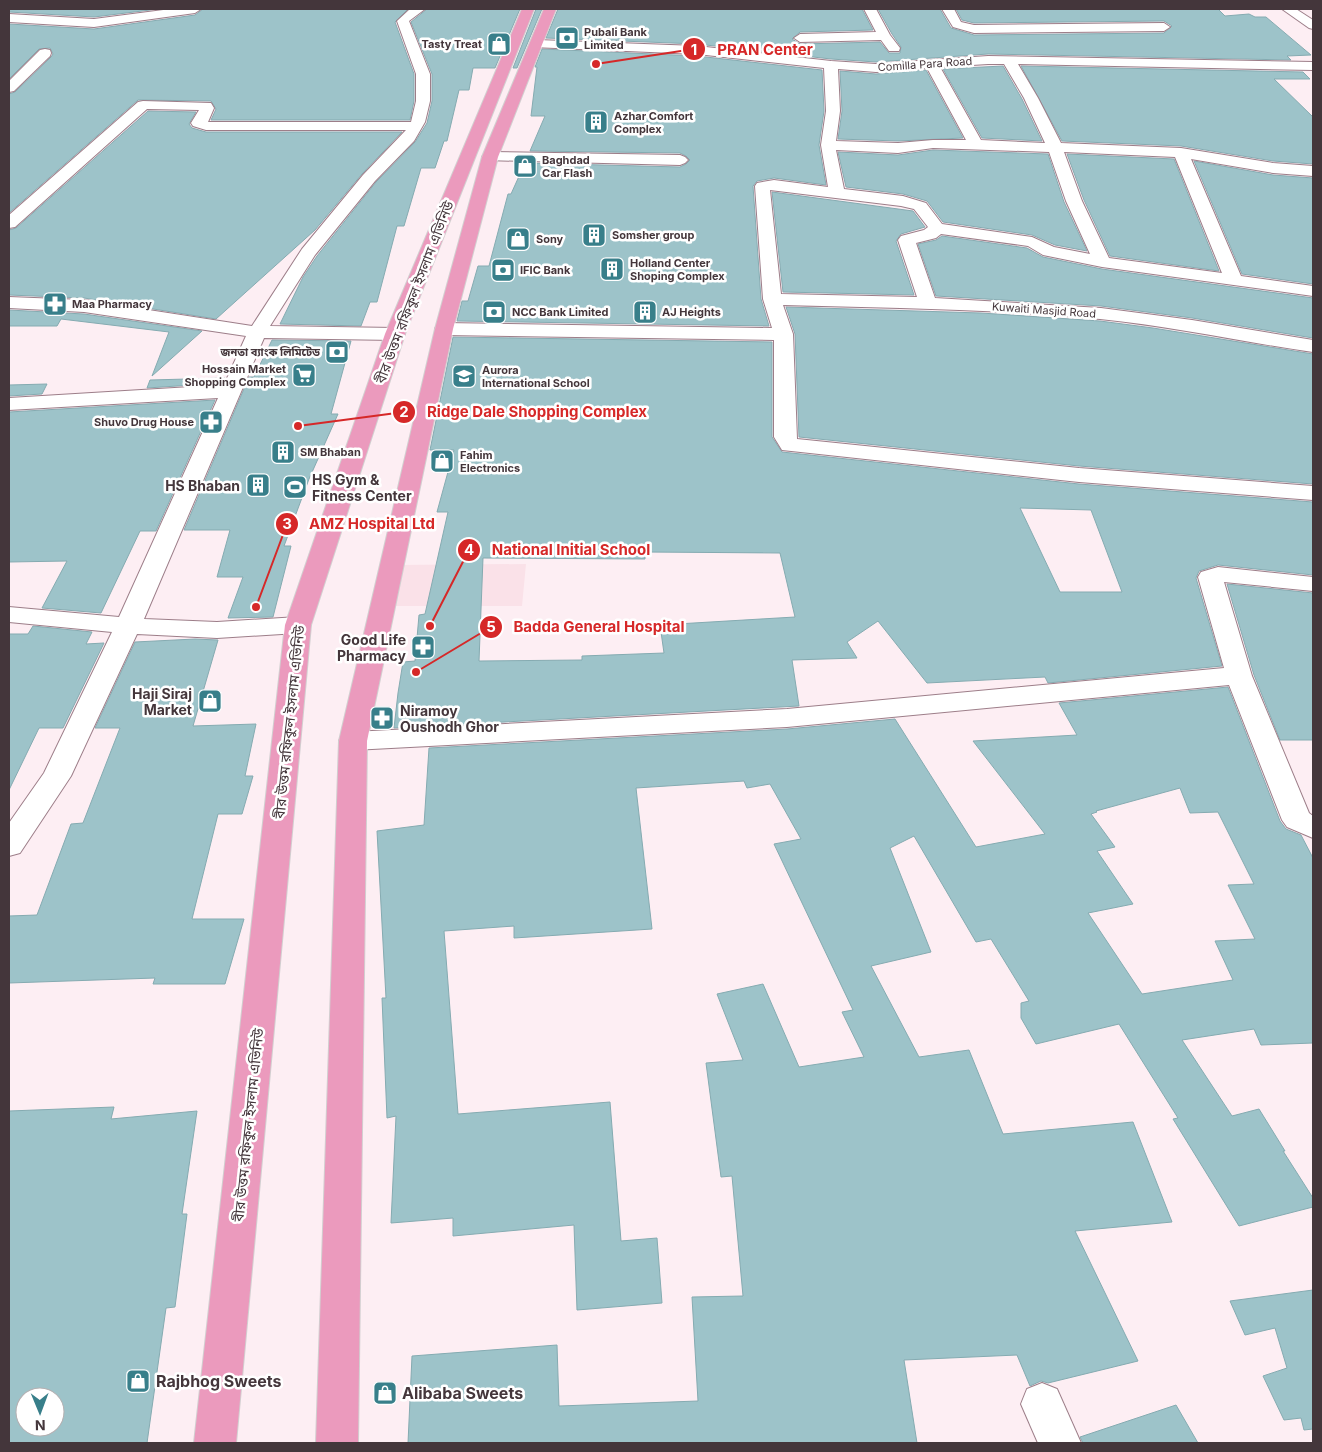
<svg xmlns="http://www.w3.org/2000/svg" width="1322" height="1452" viewBox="0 0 1322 1452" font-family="Inter,'Noto Sans Bengali',sans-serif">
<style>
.built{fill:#fae1e8}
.building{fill:#9dc3c9;stroke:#85abb1;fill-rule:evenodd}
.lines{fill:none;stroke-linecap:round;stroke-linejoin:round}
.minor-casing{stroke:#9d7e89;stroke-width:2}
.major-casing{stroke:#d2cfd0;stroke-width:2}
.minor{fill:#fff;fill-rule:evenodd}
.major{fill:#eb9abd;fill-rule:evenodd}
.labels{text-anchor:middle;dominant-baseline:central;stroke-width:5;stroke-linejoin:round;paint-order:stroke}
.far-poi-label{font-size:11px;font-weight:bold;fill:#44363b;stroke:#fff;text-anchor:start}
.far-street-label{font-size:11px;fill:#44363b;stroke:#fff}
.street-label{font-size:14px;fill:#44363b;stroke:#fff}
.poi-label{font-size:14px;font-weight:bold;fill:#44363b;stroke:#fff;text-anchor:end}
.near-poi-label{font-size:16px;font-weight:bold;fill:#44363b;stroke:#fff;text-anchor:start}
.leader{fill:none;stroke:#d62828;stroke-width:2}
.callout-dot{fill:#d62828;stroke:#fff;stroke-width:2}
.mark-label{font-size:15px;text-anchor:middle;font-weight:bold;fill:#fff}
.callout-label{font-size:15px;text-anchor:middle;font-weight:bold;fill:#d62828;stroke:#fff;stroke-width:5;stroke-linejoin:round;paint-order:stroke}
</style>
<rect width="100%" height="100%" fill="#fdeef3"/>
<path class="built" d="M526 564 522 606H387L396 565Z"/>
<g class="building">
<path d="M9 9H158L94 17 9 12Z"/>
<path d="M203 9H408L395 22 414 74V101L410 120H211L216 109 211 101 138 100 9 213V94L15 92 51 57 53 54 50 48 39 49 9 79V24L94 29 195 15Z"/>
<path d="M427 9H520L495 68H473L469 90H459L447 141H444L435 168H421L404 226H397L377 302H370L361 326 280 324 303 277 317 256 376 182 415 142 427 123 432 101V74L411 22Z"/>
<path d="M536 9H542L517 68H513Z"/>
<path d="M558 9H862L873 30 800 32 792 39 800 44 880 42 889 53H900L901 47 892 34 878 9H940L951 28 974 35 1164 33 1172 26 1164 21 974 23 962 20 956 9H1218L1225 16 1249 14 1255 17H1266L1311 55 1287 56 1291 60 988 54 876 62 831 59 697 44 546 38Z"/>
<path d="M542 49 697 56 822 70 824 111 819 145 826 185 774 178 757 181 753 186 761 299 769 326 457 321 462 301H468L478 266H489L508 194H511L525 163 680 167 686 164 690 160 686 156 680 153 530 151 545 116H531L537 67H535Z"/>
<path d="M1003 66 1022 99 1042 141 982 138 943 69Z"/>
<path d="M1021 66 1303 72 1310 79H1274L1313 117V164L1273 161 1181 146 1062 141Z"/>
<path d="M926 70 963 138 898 141 838 139 842 111 840 71 876 74Z"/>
<path d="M148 111 196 112 189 124 192 128 206 132H402L362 174 315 230 216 319 84 298 9 295V230L16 228Z"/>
<path d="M933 150 1048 154 1064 202 1087 251 1055 245 1032 235 943 222 927 201 903 194 846 187 838 152 898 155Z"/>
<path d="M1067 154 1174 159 1219 271 1110 256 1084 200Z"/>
<path d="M1194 161 1273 175 1313 178V284L1242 274Z"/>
<path d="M772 192 913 211 925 227 901 234 896 241 914 295 783 292Z"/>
<path d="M942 236 1027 248 1043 257 1102 269 1313 298V338L1192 318 1101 306 936 296 918 244 936 240Z"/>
<path d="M786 307 981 313 1100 321 1153 328 1313 354V484L1079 466 799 437 795 334Z"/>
<path d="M9 310 84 314 202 331 152 376 169 332 61 319 57 326H9Z"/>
<path d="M453 337 772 342V437L782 452 1079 484 1313 502V575L1218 565 1199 571 1196 578 1222 666 1048 683 1045 677 927 683 878 621 847 642 857 658 792 660 799 706 394 728 398 693 403 662 415 661 419 615 425 614 448 512H437L454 450H430ZM1020 508 1091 510 1122 592H1060ZM645 552 780 553 795 617 660 625 664 653 582 656V660L479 661 483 558 645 559Z"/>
<path d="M272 340 351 341 331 414H338L309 479 284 546H291L273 617 228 618 243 577H217L230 530H184L249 377H254Z"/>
<path d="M225 378 223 383 147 388 150 380Z"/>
<path d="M47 384 42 394 9 396V385Z"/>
<path d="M215 400 156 531H140L101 613 42 608 67 561 9 562V412Z"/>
<path d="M1227 584 1313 593V740H1280L1254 675Z"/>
<path d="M33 626 92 632 86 644 104 643 63 728H39L9 790V634H28Z"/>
<path d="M195 639 218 640 193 726 256 724 245 776H253L242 814H218L192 919H244L225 984H153L155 978 9 983V916L37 915 71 824 83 823 120 728H95L135 642Z"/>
<path d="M1228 687 1280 821 1286 829 1301 835 1313 858V1043L1261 1045 1254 1029 1182 1040 1232 1116 1259 1109 1285 1151H1283L1313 1198V1207L1239 1226 1173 1119 1178 1118 1119 1024 1036 1044 1021 1018V1003L1029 1001 991 939 976 942 914 836 890 848 931 952 871 966 919 1057 969 1050 1003 1134 1133 1122 1172 1222 1075 1231 1138 1361 1048 1383 1041 1381 1030 1386 1017 1355 904 1360 917 1443H408L412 1356 557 1345 559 1406 698 1401 692 1297 743 1296 732 1176 721 1177 706 1063 743 1060 717 994 763 984 799 1067 864 1057 842 1012 853 1010 774 844 801 839 770 784 747 788 744 781 636 788 652 929 514 938V926L444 931 458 1114 610 1102 621 1241 657 1238 662 1303 577 1310 574 1225 453 1236V1218L391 1223 396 1116 387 1118 382 998H386L377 831 424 825 429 748 787 729 895 719 976 847 1045 834 973 741 1077 735 1059 703ZM1180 788 1190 813 1218 812 1254 884 1228 885 1255 939 1215 941 1233 980 1142 994 1088 913 1133 904 1097 851 1115 847 1091 814 1097 812 1096 811Z"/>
<path d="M114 1107 111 1119 197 1111 182 1214H187L175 1307 166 1308 147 1443H9V1111ZM25 1397H55V1427H25Z"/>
<path d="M1313 1290V1429L1304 1430 1301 1418 1284 1420 1263 1376 1287 1368 1275 1328 1245 1335 1230 1301Z"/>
<path d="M1176 1405 1198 1443H1083L1080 1437Z"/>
</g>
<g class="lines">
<g class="minor-casing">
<g id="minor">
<path d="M171 9H201L195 13 94 27 9 22V14L94 19Z"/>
<path d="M410 9H425L409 21 430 74V101L425 122 414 141 375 181 315 255 270 326 395 328 402 330 405 334 402 338 395 340 264 338 144 619 217 622 298 617 307 620 311 625 307 630 298 633 217 638 137 634 71 776 20 853 9 856V823L44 773 112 632 9 622V607L119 617 218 398 9 410V398L224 385 246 336 84 312 9 308V297L84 300 252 326 302 249 363 175 406 130H206L193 126 191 123 199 110 147 109 15 227 9 228V215L138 102 143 101 211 103 214 108 208 122H411L416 101V74L397 21Z"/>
<path d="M864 9H876L890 35 900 48 899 51H889L881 40 800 42 794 38 800 34 876 32Z"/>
<path d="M942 9H954L961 22 974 25 1164 23 1170 27 1164 31 974 33 953 27Z"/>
<path d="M1282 9H1296L1313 20V29L1309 28Z"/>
<path d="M537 40 697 46 831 61 876 64 988 56 1313 62V70L1018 64 1038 98 1061 143 1181 148 1273 163 1313 166V176L1273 173 1191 159 1241 276 1313 286V296L1102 267 1043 255 1028 246 941 234 936 238 916 243 935 298 1101 308 1192 320 1313 340V352C1242 342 1172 326 1100 319 995 309 889 308 783 305L793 334 797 439 1079 468 1313 486V500L1079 482 782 450 774 437V340L444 335 437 333 435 329 437 325 444 323 772 328 763 299 755 186 757 183 774 180 828 187 821 145 826 111 824 68 697 54 532 47 531 44 532 41ZM988 64H1004L1024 98 1045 143 981 140 940 67ZM927 68 966 140H933L898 143 836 141 840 111 838 69 876 72ZM933 148 1049 152 1066 201 1090 254 1054 247 1032 237 942 224 926 203 903 196 844 189 836 150 898 153ZM1064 152 1175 157 1222 273 1109 258 1082 201ZM770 190 901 206 914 209 928 227 924 230 901 236 898 240 917 297 781 294Z"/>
<path d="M45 49 50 50 51 53 50 56 14 91 9 92V81L40 50Z"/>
<path d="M490 152 680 155 685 157 688 160 685 163 680 165 485 160 482 157 485 154Z"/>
<path d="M1218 567 1313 577V591L1224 582 1252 676 1309 813 1313 816V838L1287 827 1282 820 1229 685 787 727 353 750 343 748 339 741 343 734 353 732 787 709 1224 668 1198 577 1201 572Z"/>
<path d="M1042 1383 1057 1389 1081 1443H1038L1021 1404 1027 1389Z"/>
</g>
</g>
<g class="major-casing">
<g id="major">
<path d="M522 9H534L405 334 311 625 236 1443H194L285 625 385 334Z"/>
<path d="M544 9H556L498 157 453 329 367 741 358 1443H316L339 741 435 329 482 157Z"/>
</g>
</g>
<use href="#minor" class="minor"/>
<use href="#major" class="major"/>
</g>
<defs>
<g id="bank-square" transform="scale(1.25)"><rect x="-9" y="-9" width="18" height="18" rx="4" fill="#387f8a" stroke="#fff"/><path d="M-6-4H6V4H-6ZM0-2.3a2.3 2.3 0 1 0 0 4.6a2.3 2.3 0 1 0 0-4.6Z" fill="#fff"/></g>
<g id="shop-square" transform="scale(1.25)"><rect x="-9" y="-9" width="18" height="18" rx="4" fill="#387f8a" stroke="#fff"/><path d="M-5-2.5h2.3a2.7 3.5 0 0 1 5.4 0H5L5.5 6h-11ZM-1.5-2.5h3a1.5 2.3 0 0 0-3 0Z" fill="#fff"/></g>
<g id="building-square" transform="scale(1.25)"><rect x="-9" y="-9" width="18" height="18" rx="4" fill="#387f8a" stroke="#fff"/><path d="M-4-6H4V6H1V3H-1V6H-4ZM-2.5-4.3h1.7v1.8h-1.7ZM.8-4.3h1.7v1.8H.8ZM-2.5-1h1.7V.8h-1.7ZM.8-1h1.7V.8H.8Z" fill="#fff"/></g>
<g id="pharmacy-square" transform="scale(1.25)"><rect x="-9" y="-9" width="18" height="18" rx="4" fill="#387f8a" stroke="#fff"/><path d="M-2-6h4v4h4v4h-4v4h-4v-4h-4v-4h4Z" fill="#fff"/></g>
<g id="supermarket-square" transform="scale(1.25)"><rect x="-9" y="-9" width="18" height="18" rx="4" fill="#387f8a" stroke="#fff"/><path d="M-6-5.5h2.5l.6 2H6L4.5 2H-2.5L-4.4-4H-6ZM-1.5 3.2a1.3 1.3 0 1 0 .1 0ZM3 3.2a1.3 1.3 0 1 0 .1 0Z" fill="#fff"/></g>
<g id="school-square" transform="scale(1.25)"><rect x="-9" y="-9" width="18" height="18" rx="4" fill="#387f8a" stroke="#fff"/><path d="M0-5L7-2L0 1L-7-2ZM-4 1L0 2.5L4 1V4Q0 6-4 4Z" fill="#fff"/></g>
<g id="stadium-square" transform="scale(1.25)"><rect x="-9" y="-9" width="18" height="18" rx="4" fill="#387f8a" stroke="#fff"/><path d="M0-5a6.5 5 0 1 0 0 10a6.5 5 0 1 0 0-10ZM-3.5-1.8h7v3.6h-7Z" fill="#fff"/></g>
</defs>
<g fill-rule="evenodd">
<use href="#bank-square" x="567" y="38"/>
<use href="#shop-square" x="499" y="44"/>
<use href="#building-square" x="596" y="122"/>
<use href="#shop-square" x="525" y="166"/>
<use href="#building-square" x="594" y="235"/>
<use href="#shop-square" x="518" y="239"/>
<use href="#building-square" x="612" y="269"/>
<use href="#bank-square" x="503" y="270"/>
<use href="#pharmacy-square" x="55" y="304"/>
<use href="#bank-square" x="494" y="312"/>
<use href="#building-square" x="645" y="312"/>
<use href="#bank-square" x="337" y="352"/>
<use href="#supermarket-square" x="304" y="375"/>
<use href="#school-square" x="464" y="376"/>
<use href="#pharmacy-square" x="211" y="422"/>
<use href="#building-square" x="283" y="452"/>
<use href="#shop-square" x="442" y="461"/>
<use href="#building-square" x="258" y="485"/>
<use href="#stadium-square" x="295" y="487"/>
<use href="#pharmacy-square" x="423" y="647"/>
<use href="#shop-square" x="210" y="701"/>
<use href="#pharmacy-square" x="382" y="718"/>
<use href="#shop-square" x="138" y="1381"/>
<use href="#shop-square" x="385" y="1393"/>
</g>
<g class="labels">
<g class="far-poi-label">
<text x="584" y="32">Pubali Bank<tspan x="584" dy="13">Limited</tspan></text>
<text x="482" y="44" text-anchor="end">Tasty Treat</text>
<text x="614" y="116">Azhar Comfort<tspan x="614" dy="13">Complex</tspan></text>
<text x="542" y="160">Baghdad<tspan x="542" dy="13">Car Flash</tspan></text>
<text x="612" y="235">Somsher group</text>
<text x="536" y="239">Sony</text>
<text x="630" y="263">Holland Center<tspan x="630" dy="13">Shoping Complex</tspan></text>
<text x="520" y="270">IFIC Bank</text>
<text x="72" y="304">Maa Pharmacy</text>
<text x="512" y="312">NCC Bank Limited</text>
<text x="662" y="312">AJ Heights</text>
<text x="320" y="352" text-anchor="end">জনতা ব্যাংক লিমিটেড</text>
<text x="286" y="369" text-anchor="end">Hossain Market<tspan x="286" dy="13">Shopping Complex</tspan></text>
<text x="482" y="370">Aurora<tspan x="482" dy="13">International School</tspan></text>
<text x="194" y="422" text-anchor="end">Shuvo Drug House</text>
<text x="300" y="452">SM Bhaban</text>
<text x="460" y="455">Fahim<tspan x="460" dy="13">Electronics</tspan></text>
</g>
<g class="far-street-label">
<text transform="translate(925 64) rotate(-4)">Comilla Para Road</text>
<text transform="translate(1044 310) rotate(4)">Kuwaiti Masjid Road</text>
</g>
<g class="street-label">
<text transform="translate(414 292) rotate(-69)">বীর উত্তম রফিকুল ইসলাম এভিনিউ</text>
<text transform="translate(289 722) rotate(-84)">বীর উত্তম রফিকুল ইসলাম এভিনিউ</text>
<text transform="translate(248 1125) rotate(-84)">বীর উত্তম রফিকুল ইসলাম এভিনিউ</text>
</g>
<g class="poi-label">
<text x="312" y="479" text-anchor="start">HS Gym &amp;<tspan x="312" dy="16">Fitness Center</tspan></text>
<text x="240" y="485">HS Bhaban</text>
<text x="406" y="639">Good Life<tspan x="406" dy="16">Pharmacy</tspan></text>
<text x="192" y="693">Haji Siraj<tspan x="192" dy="16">Market</tspan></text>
<text x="400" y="710" text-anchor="start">Niramoy<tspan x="400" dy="16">Oushodh Ghor</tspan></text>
</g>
<g class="near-poi-label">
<text x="156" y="1381">Rajbhog Sweets</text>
<text x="402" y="1393">Alibaba Sweets</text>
</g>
</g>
<path class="leader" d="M596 64L694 49M298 426L404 412M256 607L287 524M430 626L469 550M416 672L491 627"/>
<g class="callout-dot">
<circle cx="596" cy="64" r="5"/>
<circle cx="298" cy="426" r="5"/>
<circle cx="256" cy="607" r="5"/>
<circle cx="430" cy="626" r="5"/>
<circle cx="416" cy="672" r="5"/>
<circle cx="694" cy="49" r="12"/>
<circle cx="404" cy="412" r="12"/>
<circle cx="287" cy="524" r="12"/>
<circle cx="469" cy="550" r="12"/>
<circle cx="491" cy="627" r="12"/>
</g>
<g class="mark-label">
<text x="694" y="55">1</text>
<text x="404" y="417">2</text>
<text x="287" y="529">3</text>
<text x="469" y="555">4</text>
<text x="491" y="632">5</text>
</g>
<g class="callout-label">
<text x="765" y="55">PRAN Center</text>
<text x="537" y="417">Ridge Dale Shopping Complex</text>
<text x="372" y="529">AMZ Hospital Ltd</text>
<text x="571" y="555">National Initial School</text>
<text x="599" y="632">Badda General Hospital</text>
</g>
<rect width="1322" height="1452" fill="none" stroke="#44363b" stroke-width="20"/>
<g transform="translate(40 1412) rotate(179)"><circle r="24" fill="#ffffff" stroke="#b4afb1"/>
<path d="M0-4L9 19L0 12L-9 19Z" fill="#387f8a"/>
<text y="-8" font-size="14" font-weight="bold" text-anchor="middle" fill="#44363b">N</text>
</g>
</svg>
